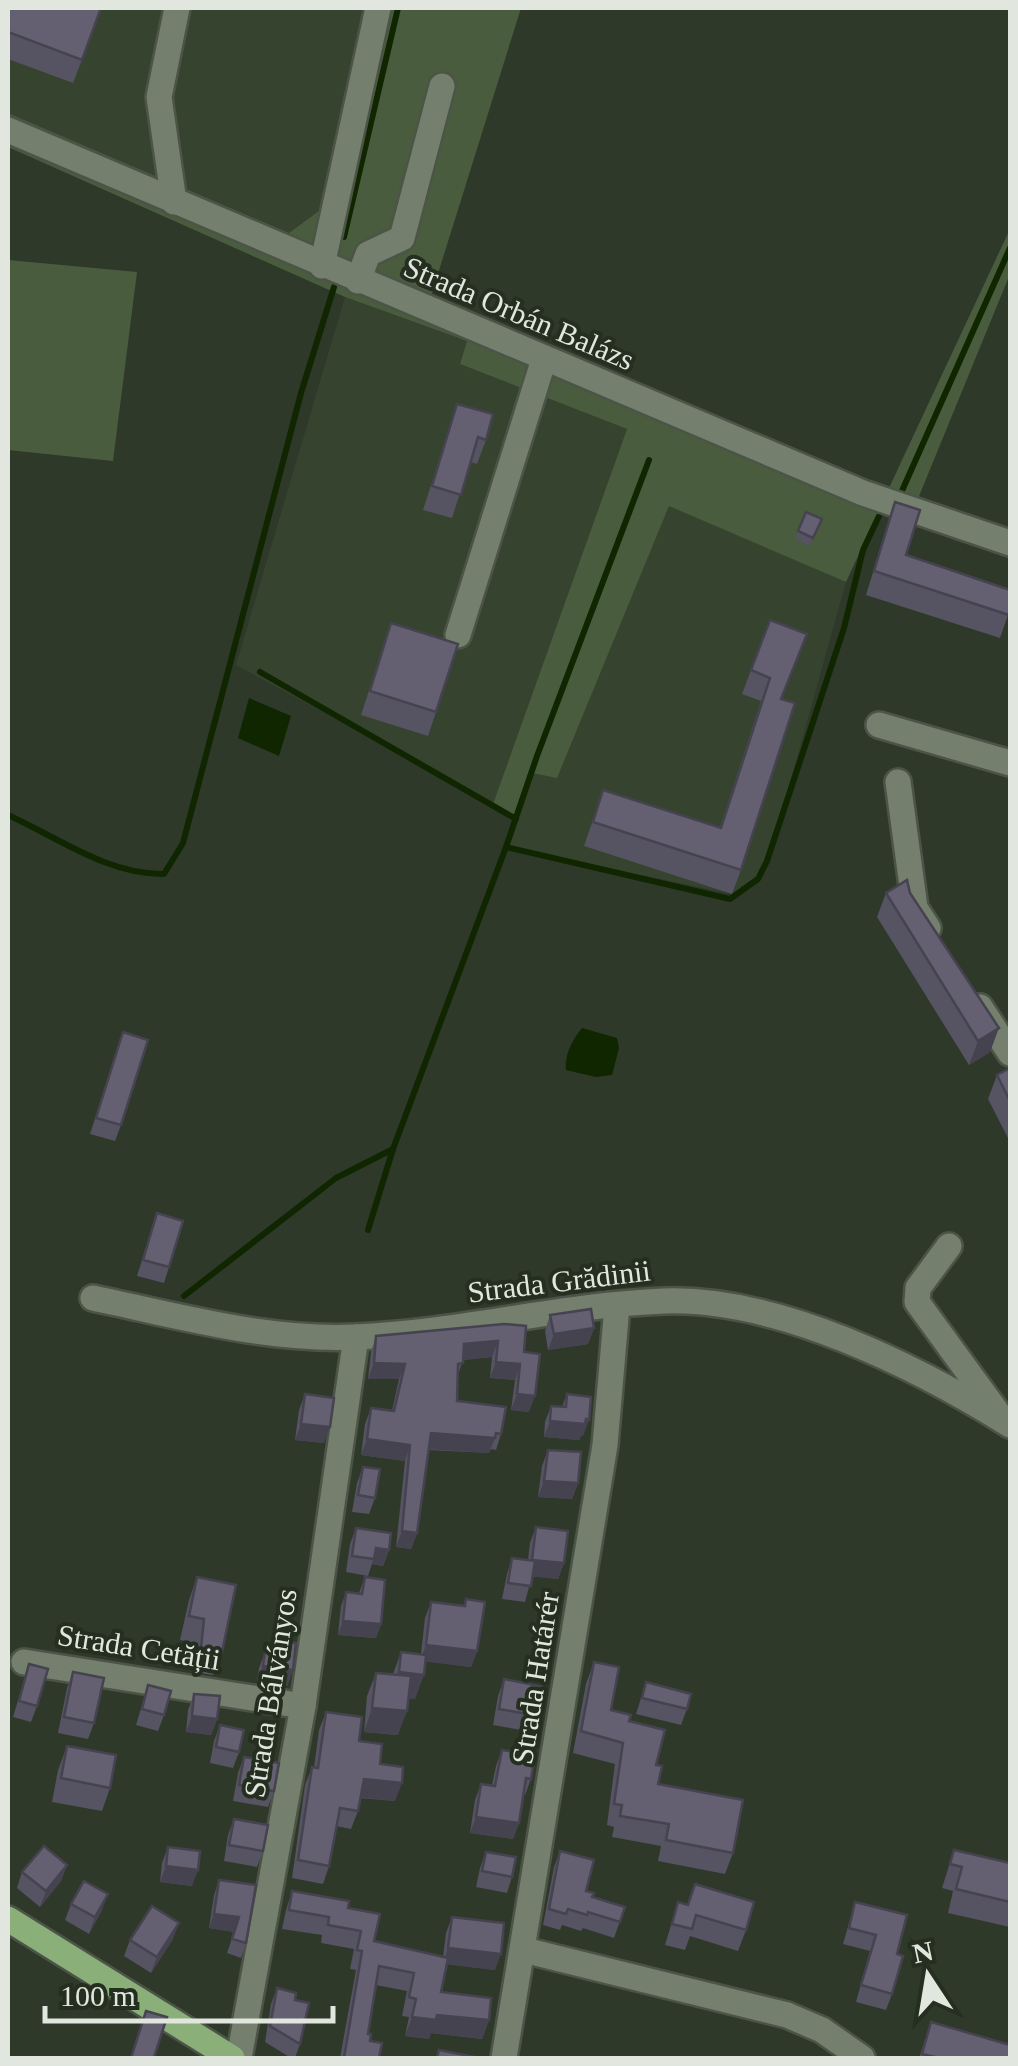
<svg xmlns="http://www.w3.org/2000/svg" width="1018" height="2066" viewBox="0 0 1018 2066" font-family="Georgia,serif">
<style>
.built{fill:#36432f}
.green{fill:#495d3e}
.water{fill:#0f2600}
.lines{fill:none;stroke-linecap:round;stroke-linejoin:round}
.stream{stroke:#0f2600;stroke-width:6}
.minor-casing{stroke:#4c5447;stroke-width:30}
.major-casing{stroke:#4c5447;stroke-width:30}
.minor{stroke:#747f6e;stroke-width:25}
.major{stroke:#8baf78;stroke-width:25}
.wall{fill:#565362}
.shaded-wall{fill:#464350}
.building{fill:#646072;stroke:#464350;stroke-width:2.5}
.labels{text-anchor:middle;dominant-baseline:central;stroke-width:8;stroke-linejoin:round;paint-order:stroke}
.street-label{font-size:30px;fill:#e1e7de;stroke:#252f20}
</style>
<rect width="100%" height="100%" fill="#2f392a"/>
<g class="built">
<path d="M8 8H374L331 202 289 233 8 113Z"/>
<path d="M345 297 467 341 460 364 627 429 493 804 236 665Z"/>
<path d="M669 505 846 582 766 869 732 894 508 847 532 772 557 777Z"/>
</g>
<g class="green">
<path d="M374 8H521L431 296 889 488 1010 229V274L917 501 889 489 846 582 669 506 557 778 532 773 519 817 493 804 627 429 460 364 467 341 345 297 8 147V113L289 233 331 202Z"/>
<path d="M8 260 137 272 113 461 8 450Z"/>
</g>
<g class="water">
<path d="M249 698 291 716 279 756 238 738Z"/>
<path d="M582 1028 617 1038 619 1048 612 1075 596 1077 566 1070C564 1055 573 1039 582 1028Z"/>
</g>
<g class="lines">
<g class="stream">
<path d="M344 237 398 8"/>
<path d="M901 493 1010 248"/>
<path d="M260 672 516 819"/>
<path d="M8 815C57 837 108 875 164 874L183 843 301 393 334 287"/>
<path d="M506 847 537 756 649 460"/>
<path d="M368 1230 393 1149 506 847 730 899 758 879 767 861 844 628 863 550 879 516"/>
<path d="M184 1296 336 1178 393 1149"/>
</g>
<g class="minor-casing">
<g id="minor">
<path d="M8 130 863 493 1010 543"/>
<path d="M174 202 159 97 177 8"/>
<path d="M322 266 378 8"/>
<path d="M358 281 368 254 402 238 442 86"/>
<path d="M458 635 544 359"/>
<path d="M879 725 1010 763"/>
<path d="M898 782 915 908 928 928"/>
<path d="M980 1007 1010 1053"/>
<path d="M949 1246 918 1288 917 1302 1000 1416"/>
<path d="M93 1298C179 1316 267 1341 355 1337 459 1333 561 1305 664 1301 777 1297 916 1366 1010 1425"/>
<path d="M24 1662 303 1706"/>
<path d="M524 1950 787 2015 822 2030 862 2058"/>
<path d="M239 2058 303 1706 356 1337"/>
<path d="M504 2058 605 1445 617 1306"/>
</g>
</g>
<g class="major-casing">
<path id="major" d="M8 1919 232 2058"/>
</g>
<use href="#minor" class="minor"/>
<use href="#major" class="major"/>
</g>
<g class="wall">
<path d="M8 8H102L73 83 8 59Z"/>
<path d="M457 404 486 440 477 464 470 462 452 518 423 510Z"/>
<path d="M895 502 906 555 1010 609 1000 638 866 595Z"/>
<path d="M806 512 822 519 810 546 795 539Z"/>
<path d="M770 620 782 699 741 870 732 894 584 846 603 790 720 828 761 701 742 694Z"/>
<path d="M391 623 436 712 428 736 361 715Z"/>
<path d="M886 893H910L990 1052 969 1065 877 917Z"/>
<path d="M123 1032 121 1125 115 1141 90 1134Z"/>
<path d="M1010 1068V1142L988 1099 997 1075Z"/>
<path d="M157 1213 169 1267 164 1283 137 1276Z"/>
<path d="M550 1315 594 1328 588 1344 548 1350 545 1331Z"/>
<path d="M504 1324 524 1352 529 1412 511 1410 515 1380 490 1378 492 1357 463 1360 457 1378V1401L501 1434 496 1450 491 1449 489 1453 429 1450 417 1533 411 1549 396 1547 405 1461 361 1455 365 1424 371 1408 392 1411 399 1379H368L371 1352 376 1336Z"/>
<path d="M305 1394 324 1443 295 1440 299 1410Z"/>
<path d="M567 1394 583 1436H581L579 1440 544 1437 545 1422 551 1406 562 1407Z"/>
<path d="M548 1450 578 1483 572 1499 538 1497 542 1466Z"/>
<path d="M363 1467 375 1498 369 1514 352 1512 357 1483Z"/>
<path d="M536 1527 564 1563 558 1579 532 1576 525 1602 502 1599 507 1574 512 1558 528 1560 530 1543Z"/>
<path d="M356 1528 389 1550 383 1566 372 1564 368 1576 346 1572 350 1544Z"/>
<path d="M197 1577 222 1652 213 1675 192 1672 195 1643 180 1640 189 1600Z"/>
<path d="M365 1577 381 1624 376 1638 338 1635 341 1606 346 1592 359 1593Z"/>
<path d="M466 1599 477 1651 471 1667 425 1661 415 1699 408 1698 398 1735 364 1732 367 1696 376 1673 393 1674 401 1652 421 1654 425 1618 431 1602 464 1605Z"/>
<path d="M265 1652 293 1670 287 1686 257 1682 259 1668Z"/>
<path d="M594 1662 611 1710 629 1721 656 1765 658 1784 733 1853 725 1874 658 1861 661 1846 612 1837 614 1827 607 1825 615 1764 573 1753 586 1684Z"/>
<path d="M29 1664 37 1706 31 1722 13 1717Z"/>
<path d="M73 1672 94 1723 88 1739 58 1733 67 1688Z"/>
<path d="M504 1679 539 1716 533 1732 493 1725 498 1696Z"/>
<path d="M646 1682 687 1709 681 1725 636 1714Z"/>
<path d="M148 1685 164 1715 158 1731 136 1725Z"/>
<path d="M194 1694 217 1719 211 1735 186 1732 188 1710Z"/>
<path d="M326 1712 359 1741 380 1764 395 1801 360 1798 358 1811 351 1829 336 1826 329 1866 323 1884 292 1878 305 1785 312 1767 314 1768 319 1730Z"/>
<path d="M220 1725 239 1752 233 1768 210 1763 214 1741Z"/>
<path d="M67 1746 110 1788 102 1811 52 1802 58 1770Z"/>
<path d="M502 1750 531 1779 525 1795H524L519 1823 513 1839 470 1833 475 1800 481 1784 492 1785 496 1766Z"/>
<path d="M244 1757 274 1791 268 1807 233 1801 238 1773Z"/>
<path d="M234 1819 263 1851 257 1867 224 1861 228 1835Z"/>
<path d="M168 1847 192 1886 160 1882 162 1863Z"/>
<path d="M954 1850 1010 1863V1927L948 1913 953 1891 942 1888Z"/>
<path d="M560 1851 586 1891 592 1897 625 1907 614 1938 583 1928 581 1931 562 1925 560 1930 543 1925 554 1867Z"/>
<path d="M486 1852 512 1877 507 1893 476 1887 480 1868Z"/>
<path d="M67 1865 61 1881 40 1907 17 1888 22 1872Z"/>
<path d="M219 1880 246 1943 241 1958 227 1953 234 1932 209 1928 214 1895Z"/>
<path d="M695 1884 746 1930 738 1951 690 1936 685 1950 665 1945 678 1902 687 1905Z"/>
<path d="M292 1891 348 1908 374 1941 443 1957 446 1933 452 1917 495 1970 446 1964 441 1992 489 2020 482 2039 431 2033 429 2039 405 2036 409 2017 402 2016 407 1991 376 1985 368 2034 379 2058H340L356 1970 350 1969 354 1949 321 1943 322 1935 282 1929 286 1910Z"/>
<path d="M855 1902 897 1954 892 1994 886 2010 856 2002 870 1951 843 1944Z"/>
<path d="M71 1904 102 1910 89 1934 65 1920Z"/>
<path d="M173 1939 151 1973 124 1956 130 1940Z"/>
<path d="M277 1988 295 2000 300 2044 295 2058H291L265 2042 271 2004Z"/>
<path d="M931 2022 1010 2058H919Z"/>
</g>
<g class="shaded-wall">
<path d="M999 1028 990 1052 969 1065 978 1041Z"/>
<path d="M594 1328 588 1344 548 1350 554 1334Z"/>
<path d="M498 1341 492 1357 458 1360 464 1344Z"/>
<path d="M496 1362 520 1364 515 1380 490 1378Z"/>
<path d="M374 1363 405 1364 399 1379H368Z"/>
<path d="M517 1394 535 1396 529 1412 511 1410Z"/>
<path d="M589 1420 583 1436H581L579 1440 544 1437 550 1421Z"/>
<path d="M301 1424 330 1427 324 1443 295 1440Z"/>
<path d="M431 1433 495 1438 489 1453 425 1449Z"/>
<path d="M367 1439 410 1445 405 1461 361 1455Z"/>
<path d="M544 1481 578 1483 572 1499 538 1497Z"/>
<path d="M402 1531 417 1533 411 1549 396 1547Z"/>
<path d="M376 1548 389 1550 383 1566 372 1564Z"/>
<path d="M532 1560 564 1563 558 1579 526 1576Z"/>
<path d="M343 1621 381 1624 376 1638 338 1635Z"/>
<path d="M426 1645 477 1651 471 1667 420 1661Z"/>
<path d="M263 1666 293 1670 287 1686 257 1682Z"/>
<path d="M399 1672 424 1675 415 1699 390 1696Z"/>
<path d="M372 1708 407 1711 398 1735 364 1732Z"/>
<path d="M192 1716 217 1719 211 1735 186 1732Z"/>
<path d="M364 1779 402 1783 395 1801 357 1797Z"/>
<path d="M476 1817 519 1823 513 1839 470 1833Z"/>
<path d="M67 1865 61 1881 40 1907 46 1891Z"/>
<path d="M166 1866 198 1870 192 1886 160 1882Z"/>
<path d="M108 1894 102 1910 89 1934 95 1917Z"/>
<path d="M214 1914 239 1917 234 1932 209 1928Z"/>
<path d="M179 1923 173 1939 151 1973 157 1957Z"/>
<path d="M448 1948 501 1954 495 1970 443 1964Z"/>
<path d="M437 2015 489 2020 482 2039 431 2033 429 2039 405 2036 412 2017Z"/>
</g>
<g class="building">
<path d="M8 8H101L82 60 8 32Z"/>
<path d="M457 404 493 414 486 440 478 437 461 495 432 486Z"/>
<path d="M895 502 920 510 906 555 1010 590V609L1009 615 874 571Z"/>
<path d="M806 512 822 519 813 538 798 531Z"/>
<path d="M770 620 807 634 781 699 795 703 741 870 593 822 603 790 721 828 770 678 751 670Z"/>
<path d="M391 623 458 644 436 712 370 691Z"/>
<path d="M907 880 910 893 999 1028 978 1041 886 893Z"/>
<path d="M123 1032 148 1040 121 1125 96 1118Z"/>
<path d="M1010 1068V1101L997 1075Z"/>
<path d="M157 1213 183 1221 169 1267 143 1260Z"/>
<path d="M591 1309 594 1328 554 1334 550 1315Z"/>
<path d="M504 1324 526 1326 524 1352 540 1354 535 1396 517 1394 520 1364 496 1362 498 1341 464 1344 463 1363 458 1364 457 1401 506 1407 501 1434 496 1433 495 1438 431 1433 417 1533 402 1531 410 1445 367 1439 371 1408 394 1411 405 1364 374 1363 376 1336Z"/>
<path d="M305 1394 334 1398 330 1427 301 1424Z"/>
<path d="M567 1394 591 1397 589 1420 586 1419 585 1424 550 1421 551 1406 566 1407Z"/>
<path d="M548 1450 581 1452 578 1483 544 1481Z"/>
<path d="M363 1467 380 1469 375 1498 358 1495Z"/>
<path d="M536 1527 568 1531 564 1563 532 1560Z"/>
<path d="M356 1528 391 1533 389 1550 376 1548 374 1559 352 1556Z"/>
<path d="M512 1558 535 1561 531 1586 508 1583Z"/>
<path d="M197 1577 236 1585 222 1652 201 1648 204 1619 189 1616Z"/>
<path d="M365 1577 385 1580 381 1624 343 1621 346 1592 362 1594Z"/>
<path d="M466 1599 485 1602 477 1651 426 1645 431 1602 465 1606Z"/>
<path d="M275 1640 296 1643 293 1670 263 1666 265 1652H269Z"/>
<path d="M401 1652 426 1655 424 1675 399 1672Z"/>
<path d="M594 1662 619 1667 611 1710 631 1715 629 1721 665 1730 656 1765 662 1766 658 1784 743 1800 733 1853 666 1840 669 1824 620 1816 622 1805 614 1804 623 1743 581 1731Z"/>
<path d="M29 1664 48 1669 37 1706 19 1701Z"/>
<path d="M73 1672 104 1678 94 1723 64 1717Z"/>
<path d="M376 1673 411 1676 407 1711 372 1708Z"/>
<path d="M504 1679 544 1687 539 1716 499 1709Z"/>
<path d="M646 1682 691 1694 687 1709 642 1698Z"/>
<path d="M148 1685 171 1691 164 1715 142 1709Z"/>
<path d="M194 1694 220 1696 217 1719 192 1716Z"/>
<path d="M326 1712 362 1717 359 1741 382 1744 380 1764 403 1767 402 1783 364 1779 358 1811 340 1808 329 1866 298 1860 312 1767 318 1768Z"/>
<path d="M220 1725 244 1730 239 1752 216 1747Z"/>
<path d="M67 1746 116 1755 110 1788 61 1778Z"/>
<path d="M502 1750 535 1755 531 1779 526 1778 519 1823 476 1817 481 1784 495 1786Z"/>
<path d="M244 1757 279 1763 274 1791 239 1785Z"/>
<path d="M234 1819 268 1825 263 1851 229 1845Z"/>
<path d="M44 1846 67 1865 46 1891 22 1872Z"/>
<path d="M168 1847 200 1851 198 1870 166 1866Z"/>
<path d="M954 1850 1010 1863V1902L956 1889 962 1867 950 1864Z"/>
<path d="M560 1851 594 1860 586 1891 594 1893 592 1897 625 1907 620 1922 588 1912 587 1915 568 1909 566 1914 549 1909Z"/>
<path d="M486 1852 516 1857 512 1877 482 1871Z"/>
<path d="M219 1880 256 1885 246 1943 232 1939 239 1917 214 1914Z"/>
<path d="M84 1881 108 1894 95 1917 71 1904Z"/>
<path d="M695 1884 754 1902 746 1930 696 1915 692 1929 672 1924 678 1902 688 1905Z"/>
<path d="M292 1891 349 1901 348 1908 380 1914 374 1941 448 1958 441 1992 491 1998 489 2020 437 2015 436 2020 412 2017 416 1999 409 1997 414 1973 379 1966 368 2034H371L370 2041 382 2043 379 2058H344L362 1951 357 1950 361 1931 328 1925 329 1917 289 1910Z"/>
<path d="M855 1902 907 1915 897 1954 903 1956 892 1994 861 1985 876 1935 849 1928Z"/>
<path d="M152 1906 179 1923 157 1957 130 1940Z"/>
<path d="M452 1917 504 1923 501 1954 448 1948Z"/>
<path d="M277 1988 296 1993 295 2000 309 2003 300 2044 270 2026Z"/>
<path d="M146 2011 167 2017 154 2057 158 2058H131Z"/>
<path d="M931 2022 1010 2045V2058H939L922 2054Z"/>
<path d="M439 2050 480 2058H437Z"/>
</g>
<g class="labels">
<g class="street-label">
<text transform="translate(519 313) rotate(23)">Strada Orbán Balázs</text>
<text transform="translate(559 1281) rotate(-7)">Strada Grădinii</text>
<text transform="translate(139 1647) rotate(9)">Strada Cetății</text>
<text transform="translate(535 1678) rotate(-81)">Strada Határér</text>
<text transform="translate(270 1693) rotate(-81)">Strada Bálványos</text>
</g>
</g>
<rect width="1018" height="2066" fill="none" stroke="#e1e7de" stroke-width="20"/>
<g transform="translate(928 1976) rotate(348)" stroke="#252f20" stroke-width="8" paint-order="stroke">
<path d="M0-8L18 38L0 25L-18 38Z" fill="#e1e7de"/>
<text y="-15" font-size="28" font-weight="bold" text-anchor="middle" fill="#e1e7de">N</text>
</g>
<path d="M45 2006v15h288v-15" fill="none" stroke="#e1e7de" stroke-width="5"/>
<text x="60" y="2006" font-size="30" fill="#e1e7de" stroke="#252f20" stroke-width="8" paint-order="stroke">100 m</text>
</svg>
